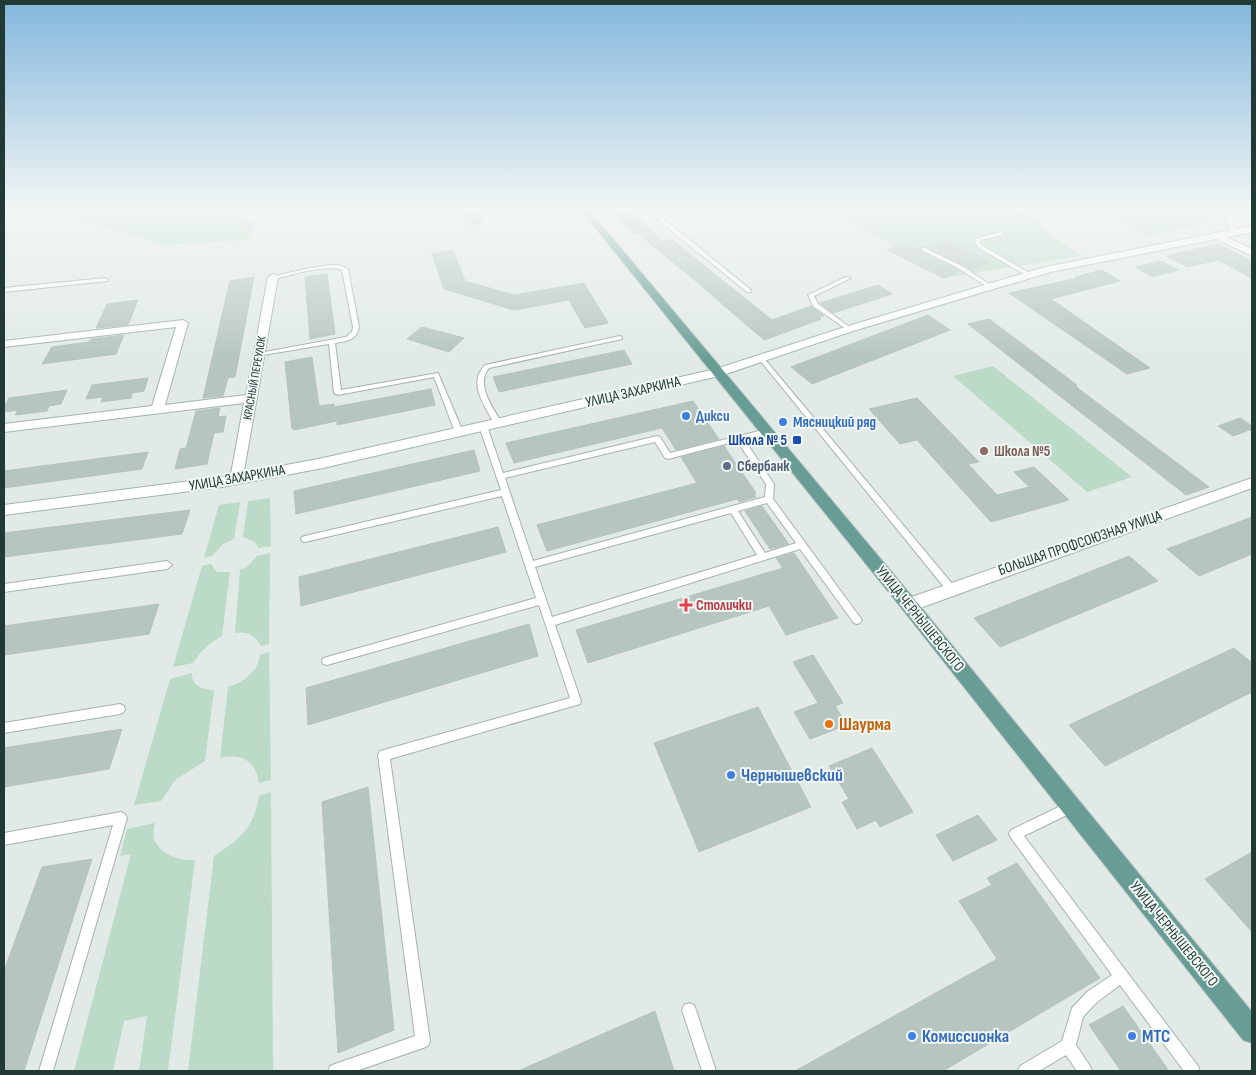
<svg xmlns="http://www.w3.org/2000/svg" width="1256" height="1075" viewBox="0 0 1256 1075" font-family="'Sofia Sans Condensed',sans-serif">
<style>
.green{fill:#bbdac7}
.building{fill:#b6c5c0;stroke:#b4c3bf}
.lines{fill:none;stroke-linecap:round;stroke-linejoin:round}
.lane-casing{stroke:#a4b2ae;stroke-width:2}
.street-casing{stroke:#a4b2ae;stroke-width:2}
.secondary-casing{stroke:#a0b5b0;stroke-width:2}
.primary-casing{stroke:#bdc4c3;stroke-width:2}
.lane{fill:#fff;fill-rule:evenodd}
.street{fill:#fff;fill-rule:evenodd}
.secondary{fill:#fff;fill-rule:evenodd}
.primary{fill:#689d95;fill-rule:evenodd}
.shop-dot{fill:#3f7fe0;stroke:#f1f7f5;stroke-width:2}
.transit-dot{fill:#1a4fb4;stroke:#f1f7f5;stroke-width:2}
.education-dot{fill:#8d6e63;stroke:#f1f7f5;stroke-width:2}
.service-dot{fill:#5c6f8a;stroke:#f1f7f5;stroke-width:2}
.health-dot{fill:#e0444e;stroke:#f1f7f5;stroke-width:2}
.food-dot{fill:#e8710a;stroke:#f1f7f5;stroke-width:2}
.labels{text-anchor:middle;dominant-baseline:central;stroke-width:4;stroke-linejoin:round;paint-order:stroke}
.far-street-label{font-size:12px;fill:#223a36;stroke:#f1f7f5}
.street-label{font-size:15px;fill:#223a36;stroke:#f1f7f5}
.shop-label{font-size:15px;font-weight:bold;fill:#366cbe;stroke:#f1f7f5;text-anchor:start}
.transit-label{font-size:15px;font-weight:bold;fill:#164399;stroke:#f1f7f5;text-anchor:end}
.education-label{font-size:15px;font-weight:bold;fill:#785e54;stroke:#f1f7f5;text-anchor:start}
.service-label{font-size:15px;font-weight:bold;fill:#4e5e75;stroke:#f1f7f5;text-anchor:start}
.health-label{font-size:15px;font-weight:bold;fill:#be3a42;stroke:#f1f7f5;text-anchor:start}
.near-food-label{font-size:18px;font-weight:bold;fill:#c56008;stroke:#f1f7f5;text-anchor:start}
.near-shop-label{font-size:18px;font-weight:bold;fill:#366cbe;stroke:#f1f7f5;text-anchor:start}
</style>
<rect width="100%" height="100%" fill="#e1eae7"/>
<g class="green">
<path d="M49 210H236L256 225 247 240 164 245 68 216 46 213Z"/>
<path d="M359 210H411L372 221Z"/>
<path d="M839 210H1041L1032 211 1044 230 1081 256 944 278 875 234 847 220Z"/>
<path d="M1092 210H1212L1210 221 1148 236 1124 221Z"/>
<path d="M993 366 1132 477 1087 492 953 376Z"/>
<path d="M270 498 271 546 258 548 255 542 243 537 248 501Z"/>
<path d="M240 502 234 539 223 544 212 556 204 558 219 505Z"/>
<path d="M270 553 269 644 261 646C255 635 248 631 235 633L240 570 247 567 257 556Z"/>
<path d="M211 564 217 572H230L222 636C210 642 201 651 193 663L173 667 202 566Z"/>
<path d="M269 652 271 780 259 783C255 761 243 753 220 758L228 687C243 682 258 672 260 655Z"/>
<path d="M192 673C191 686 203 690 214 690L205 761 175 780 161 801 134 805 170 679Z"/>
<path d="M271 792 273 1071H188L214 856C241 838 253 829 259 796Z"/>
<path d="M155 823C154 828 153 835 154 839 160 855 180 861 195 860L168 1071H139L147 1016 124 1021 113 1071H74L131 854 120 856 127 829Z"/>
</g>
<g class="building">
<path d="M475 210 483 222 469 225 460 212Z"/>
<path d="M630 210 663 241 671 239 772 320 811 306 824 316 819 317 821 319 764 340 691 277 637 233 634 234 613 213Z"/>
<path d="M945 239 990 262 971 269 924 246Z"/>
<path d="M903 243 915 249 919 248 920 252 960 271 944 278 887 250Z"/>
<path d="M1218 244 1252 261V278L1218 260 1188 267 1166 256Z"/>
<path d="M453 250 465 281 514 295 584 283 608 323 585 328 569 300 514 310 444 289 432 254Z"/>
<path d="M1161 261 1179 270 1152 277 1135 267Z"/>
<path d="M1102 270 1120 281 1051 299 1150 368 1127 374 1009 293 1078 278 1075 277Z"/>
<path d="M327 274 335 334 310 339 305 277Z"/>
<path d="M254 277 235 377 228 378 223 396 203 398 230 281Z"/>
<path d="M878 285 892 294 833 313 820 303Z"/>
<path d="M138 300 128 325 96 328 107 304Z"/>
<path d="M928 315 950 330 812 384 791 367Z"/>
<path d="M989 319 1077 385 1075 386 1209 487 1186 495 968 324Z"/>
<path d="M422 327 449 334 464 338 449 352 407 339Z"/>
<path d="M124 335 116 354 42 364 52 347 89 342 91 339Z"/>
<path d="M624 350 632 364 499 392 493 377Z"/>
<path d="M312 357 319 406 334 404V407L431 389 435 405 337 425V421L294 430V428L292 429 285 362Z"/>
<path d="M148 378 144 391 132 393 131 398 101 402 103 397 86 399 92 385Z"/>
<path d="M67 390 61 404 49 406 47 411 15 415 18 410 4 412V408L9 398Z"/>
<path d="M917 398 979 462 968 464 997 495 1029 487 1014 472 1034 467 1069 500 991 522 917 440 900 444 869 409Z"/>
<path d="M693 401 719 439 676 450 662 428 514 463 506 443Z"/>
<path d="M220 408 218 417 226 416 223 432 214 433 207 464 175 469 180 449 186 448 196 411Z"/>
<path d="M1240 418 1252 426V429L1233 436 1218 426Z"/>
<path d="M724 446 756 493 754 494 756 497 739 502 737 499 547 551 537 525 697 483 681 457Z"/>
<path d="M474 450 480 471 296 514 294 491Z"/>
<path d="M148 452 142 469 4 488V471Z"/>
<path d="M762 506 788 543V544L770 549 745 511Z"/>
<path d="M190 510 182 534 4 557V533Z"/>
<path d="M1252 517V554L1199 576 1167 549Z"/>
<path d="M498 527 506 552 301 606 299 577Z"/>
<path d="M794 553 838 618 786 635 769 606 588 663 576 630 783 568 776 558Z"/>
<path d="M1129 556 1158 581 1000 647 974 618Z"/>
<path d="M159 604 149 634 4 655V626Z"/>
<path d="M529 624 538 656 308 725 306 688Z"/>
<path d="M1234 648 1252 663V692L1105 766 1069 725Z"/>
<path d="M813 655 843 703 835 706 847 725 810 739 794 712 818 703 793 662Z"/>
<path d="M758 707 811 807 699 852 654 743Z"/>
<path d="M122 729 109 769 4 787V748Z"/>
<path d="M872 748 913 812 880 827 876 820 857 829 842 802 849 799 829 766Z"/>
<path d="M368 787 394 1030 338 1053 322 802Z"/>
<path d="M978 815 997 840 953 861 936 835Z"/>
<path d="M1252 852V932L1205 879Z"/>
<path d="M92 859 24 1071H4V971L42 867Z"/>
<path d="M1017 863 1100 978 943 1071H795L997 959 959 901 992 885 987 878Z"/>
<path d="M1123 1006 1169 1071H1121L1089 1025Z"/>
<path d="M655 1011 674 1071H518Z"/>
</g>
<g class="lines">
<g class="lane-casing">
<g id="lane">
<path d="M520 210H526L529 212 589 213 592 215 589 217 528 216Z"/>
<path d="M680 210H687L664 219 751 290V292H747L657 219Z"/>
<path d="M1227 210H1232L1233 226 1238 232 1237 233H1233L1227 226Z"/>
<path d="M1001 232 1004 234 1003 235 981 240 980 242 983 246 1031 274V276H1027L979 248 974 242 977 238Z"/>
<path d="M921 248H925L962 266 994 287 989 288 958 268 921 250Z"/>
<path d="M331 265H339L348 269 359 327C357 340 347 341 335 343L341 390 438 373 463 432 462 434H459L455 432 434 377 338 395 334 393 329 344 257 356 256 355 259 353 346 337 352 332 353 327 342 270C324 264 292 275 273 279L270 277 310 268Z"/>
<path d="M846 277 851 278 814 296 818 304 851 328V330L849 331 813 306 808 295Z"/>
<path d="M105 278 108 280 107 281 4 292V288Z"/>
<path d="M620 336 622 337V339L489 368C475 384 493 408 502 423L501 425H495C485 406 467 383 485 365Z"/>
<path d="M761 356 763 357 954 586 956 589 954 592 951 593 948 592 759 359V357Z"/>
<path d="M480 424H483L487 426 503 473 657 436 660 437 670 453 767 429H770L771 431 770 433 744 439 774 484 773 499 862 620 860 623 857 624 854 623 800 549 555 625 581 701 580 704 390 759 430 1041 428 1046 423 1048 356 1071H328L330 1066 335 1064 415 1036 378 755 380 751 570 698 539 605 327 665 323 664 322 661 323 658 327 657 536 598 502 496 305 542 302 541 301 539 302 537 305 536 501 490 479 426ZM737 441 766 484 765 497 533 561 505 478 655 442 665 458 668 459ZM767 503 796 543 765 553 738 511ZM731 513 757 555 552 617 535 567Z"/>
<path d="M167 561 170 563 172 565 170 567 167 569 4 592V584Z"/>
<path d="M120 704 124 706 125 709 124 712 120 714 4 733V723Z"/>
<path d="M1071 801 1075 803 1077 807 1075 811 1024 836 1198 1066 1200 1071H1184L1120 985 1097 1002 1083 1017 1076 1045 1090 1066 1092 1071H1077L1066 1055 1039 1071H1018L1020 1066 1062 1041 1072 1008 1087 992 1112 975 1011 838 1009 834 1011 830Z"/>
<path d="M121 812 125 814 127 818 53 1071H39L113 825 4 845V833Z"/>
<path d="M689 1003 694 1005 696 1010 716 1071H702L682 1010 684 1005Z"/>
</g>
</g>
<g class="street-casing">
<g id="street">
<path d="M1216 232 1252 249V256L1213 237V233Z"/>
<path d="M273 274 278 277 242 482H232L230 479 244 403 4 432V424L152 406 176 327 4 347V341L183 320 188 323 165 405 246 395 268 277Z"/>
<path d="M1252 478V488L909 612 903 610 901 605 903 600Z"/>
</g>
</g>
<g class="secondary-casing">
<path id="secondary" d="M1252 226V232L1051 272 853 331 723 375 323 468 222 487 4 515V505L222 477 323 458 716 369 845 327 1045 267Z"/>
</g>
<g class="primary-casing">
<path id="primary" d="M581 210H589L915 600 1252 1012V1043L1243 1040 903 610Z"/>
</g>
<use href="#lane" class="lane"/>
<use href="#street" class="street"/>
<use href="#secondary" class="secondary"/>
<use href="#primary" class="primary"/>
</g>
<linearGradient id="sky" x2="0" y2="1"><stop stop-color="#83b7dd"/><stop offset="0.58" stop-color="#f2f6f4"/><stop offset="1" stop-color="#f2f6f4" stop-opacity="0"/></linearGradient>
<rect width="1256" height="360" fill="url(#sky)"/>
<g class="shop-dot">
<circle cx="686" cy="416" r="5"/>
<circle cx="783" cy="422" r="5"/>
<circle cx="731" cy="775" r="5"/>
<circle cx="912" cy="1036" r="5"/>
<circle cx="1132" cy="1036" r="5"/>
</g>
<rect class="transit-dot" x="792" y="435" width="10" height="10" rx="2.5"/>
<circle class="education-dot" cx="984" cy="451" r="5"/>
<circle class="service-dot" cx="727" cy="466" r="5"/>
<path class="health-dot" d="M683.5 597.5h5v5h5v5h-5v5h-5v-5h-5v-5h5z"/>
<circle class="food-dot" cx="829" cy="724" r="5"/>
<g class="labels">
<g class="far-street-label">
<text transform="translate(255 378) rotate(-80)">КРАСНЫЙ ПЕРЕУЛОК</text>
</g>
<g class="street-label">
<text transform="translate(633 392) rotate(-13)">УЛИЦА ЗАХАРКИНА</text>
<text transform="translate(237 478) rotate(-10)">УЛИЦА ЗАХАРКИНА</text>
<text transform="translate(1080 543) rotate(-19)">БОЛЬШАЯ ПРОФСОЮЗНАЯ УЛИЦА</text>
<text transform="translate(920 619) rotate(51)">УЛИЦА ЧЕРНЫШЕВСКОГО</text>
<text transform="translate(1174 934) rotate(51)">УЛИЦА ЧЕРНЫШЕВСКОГО</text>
</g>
<g class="shop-label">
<text x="696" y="416">Дикси</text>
<text x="793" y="422">Мясницкий ряд</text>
</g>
<g class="transit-label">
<text x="787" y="440">Школа № 5</text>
</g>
<g class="education-label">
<text x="994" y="451">Школа №5</text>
</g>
<g class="service-label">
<text x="737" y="466">Сбербанк</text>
</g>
<g class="health-label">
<text x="696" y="605">Столички</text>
</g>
<g class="near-food-label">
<text x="839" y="724">Шаурма</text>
</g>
<g class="near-shop-label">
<text x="741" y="775">Чернышевский</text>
<text x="922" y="1036">Комиссионка</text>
<text x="1142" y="1036">МТС</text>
</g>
</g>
<rect width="1256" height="1075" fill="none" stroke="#223a36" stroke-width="10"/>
</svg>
